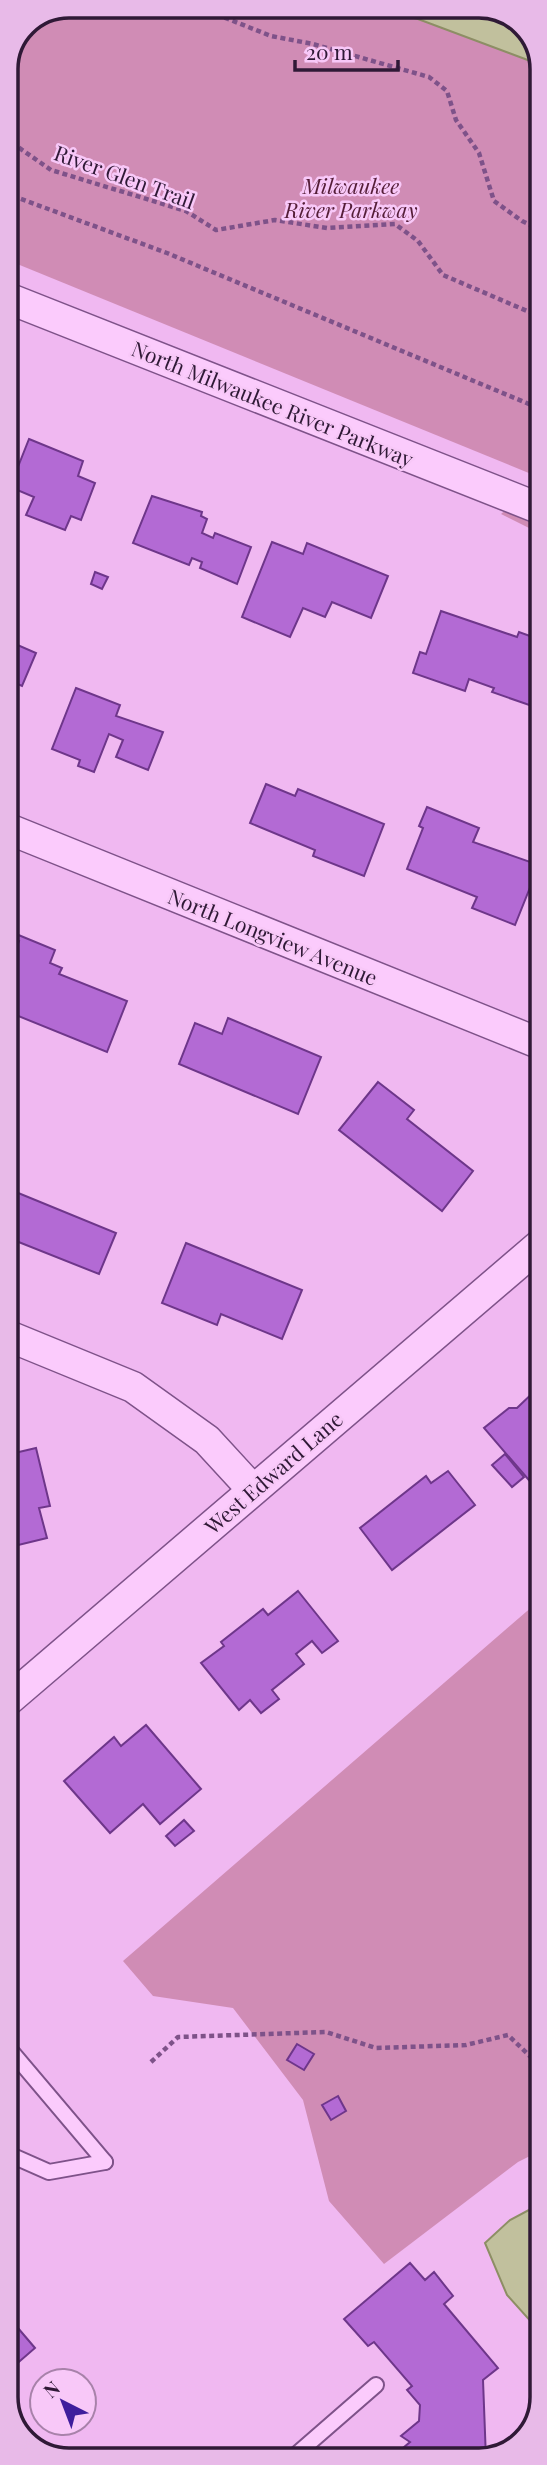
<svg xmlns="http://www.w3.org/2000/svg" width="547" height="2465" viewBox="0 0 547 2465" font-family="'Playfair Display',serif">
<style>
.green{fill:#d08cb5}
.water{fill:#c1c09d;stroke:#8d8e65;stroke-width:2}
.building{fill:#b36ad4;stroke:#6e368a;stroke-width:2}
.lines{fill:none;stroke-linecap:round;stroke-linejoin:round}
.service-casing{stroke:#7e5289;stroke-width:18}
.minor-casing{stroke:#7e5289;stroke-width:33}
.path{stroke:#7e5289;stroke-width:4.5;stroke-dasharray:5 3.5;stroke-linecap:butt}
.service{stroke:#fbcbfc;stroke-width:14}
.minor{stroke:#fbcbfc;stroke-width:30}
.labels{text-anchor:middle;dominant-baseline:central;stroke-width:5;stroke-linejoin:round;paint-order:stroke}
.street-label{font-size:21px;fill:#2f1936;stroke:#f8c8f8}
.park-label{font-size:21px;font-style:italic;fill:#541d37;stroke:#f8c8f8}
.rim{fill:none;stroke:#2f1936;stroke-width:3.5}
</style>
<rect width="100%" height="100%" fill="#f0b8f1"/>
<g class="green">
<path d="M69 5 486 6 523 24 541 57V478L5 259V68L24 24Z"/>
<path d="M541 480V534L501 514Z"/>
<path d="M541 1599 542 2150 518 2162 384 2264 329 2201 303 2100 233 2008 153 1996 123 1961Z"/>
</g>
<g class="water">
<path d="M365 6H486L523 24 541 57V65L418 19Z"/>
<path d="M542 2203V2334L507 2295 485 2243 510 2220Z"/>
</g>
<g class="building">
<path d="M5 432 12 435 5 450Z"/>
<path d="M29 439 83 461 78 476 95 483 81 520 71 516 65 530 26 515 34 497 10 487Z"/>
<path d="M152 496 202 512 201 516 207 519 202 533 213 538 215 533 251 547 237 584 200 568 202 562 192 558 189 565 133 543Z"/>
<path d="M272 542 303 554 307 543 388 576 371 618 332 602 325 617 303 608 290 637 242 617Z"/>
<path d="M95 572 108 577 102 589 91 584Z"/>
<path d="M441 611 517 637 519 632 541 640V689L535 707 492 692 494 688 469 679 465 691 413 673 420 652 426 654Z"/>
<path d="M6 640 36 653 22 686 6 679Z"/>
<path d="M76 688 120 705 116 716 163 732 148 770 116 757 123 740 109 734 94 772 78 766 80 760 52 749Z"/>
<path d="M266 784 295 796 298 789 384 824 364 876 313 856 315 850 250 823Z"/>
<path d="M427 807 479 828 473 842 539 865 515 925 472 908 477 897 407 869 423 828 419 826Z"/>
<path d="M16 934 55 950 50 963 62 968 59 974 127 1001 107 1052 6 1011V975L19 941 14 939Z"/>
<path d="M228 1018 321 1057 298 1114 179 1064 195 1023 222 1034Z"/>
<path d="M378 1082 414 1110 407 1119 473 1171 442 1211 339 1130Z"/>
<path d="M6 1188 116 1233 99 1274 6 1237Z"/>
<path d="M186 1243 302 1290 282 1339 221 1314 217 1325 162 1303Z"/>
<path d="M541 1385V1480L534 1486 484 1428 509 1408H517Z"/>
<path d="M36 1448 50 1506 39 1508 47 1538 6 1548V1455Z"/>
<path d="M505 1454 524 1477 512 1487 492 1465Z"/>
<path d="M448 1471 475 1505 392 1570 360 1528 426 1476 431 1483Z"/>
<path d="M298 1591 338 1641 322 1653 312 1641 296 1654 304 1664 272 1690 279 1699 261 1713 250 1700 239 1710 201 1663 224 1646 221 1642 263 1609 268 1615Z"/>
<path d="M146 1725 201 1789 160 1824 143 1804 110 1833 64 1781 114 1737 121 1746Z"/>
<path d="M184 1820 194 1831 175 1846 166 1836Z"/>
<path d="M297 2044 314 2054 304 2070 287 2060Z"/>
<path d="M338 2096 346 2111 331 2120 322 2105Z"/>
<path d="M410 2263 425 2280 434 2272 453 2296 444 2304 498 2368 483 2380 486 2459H390L410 2442 401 2436 419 2421 420 2405 407 2390 412 2386 374 2342 368 2346 344 2319Z"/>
<path d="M6 2314 35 2348 6 2373Z"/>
</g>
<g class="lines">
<g class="service-casing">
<g id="service">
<path d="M6 2045 105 2162"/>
<path d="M6 2153 49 2172 105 2162"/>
<path d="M291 2459 376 2385"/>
</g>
</g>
<g class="minor-casing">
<g id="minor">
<path d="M5 297 541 509"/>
<path d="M6 828 541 1044"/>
<path d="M6 1335 133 1387 207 1440 253 1490"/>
<path d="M6 1702 541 1244"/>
</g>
</g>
<g class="path">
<path d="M193 5 271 36 313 44 429 77 447 91 456 120 479 153 494 201 522 221 541 230"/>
<path d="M5 138 51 170 186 211 216 230 275 220 327 228 395 224 418 241 443 275 541 317"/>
<path d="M5 193 167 253 541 409"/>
<path d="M151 2062 178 2037 326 2032 376 2048 466 2045 508 2035 536 2062 542 2060"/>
</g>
<use href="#service" class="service"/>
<use href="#minor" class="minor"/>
</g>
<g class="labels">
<g class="street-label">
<text transform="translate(125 176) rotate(20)">River Glen Trail</text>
<text transform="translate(273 403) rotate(22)">North Milwaukee River Parkway</text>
<text transform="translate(273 936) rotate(22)">North Longview Avenue</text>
<text transform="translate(273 1472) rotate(-41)">West Edward Lane</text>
</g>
<g class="park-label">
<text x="351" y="185">Milwaukee<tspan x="351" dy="24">River Parkway</tspan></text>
</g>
</g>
<path d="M0 0H547V2465H0ZM69 18H479A51 51 0 0 1 530 69V2397A51 51 0 0 1 479 2448H69A51 51 0 0 1 18 2397V69A51 51 0 0 1 69 18Z" fill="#e8bae8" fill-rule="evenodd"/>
<path class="rim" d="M69 18H479A51 51 0 0 1 530 69V2397A51 51 0 0 1 479 2448H69A51 51 0 0 1 18 2397V69A51 51 0 0 1 69 18Z"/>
<g transform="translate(63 2402) rotate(318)"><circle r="33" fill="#f8c8f8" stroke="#a882aa" stroke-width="2"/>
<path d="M0-5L12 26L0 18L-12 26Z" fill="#3f1d9d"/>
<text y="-10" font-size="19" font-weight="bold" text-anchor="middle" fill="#2f1936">N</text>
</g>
<path d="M295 60v10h103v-10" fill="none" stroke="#2f1936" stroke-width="3.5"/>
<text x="306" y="60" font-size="21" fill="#2f1936" stroke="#f8c8f8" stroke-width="5" paint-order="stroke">20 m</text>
</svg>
